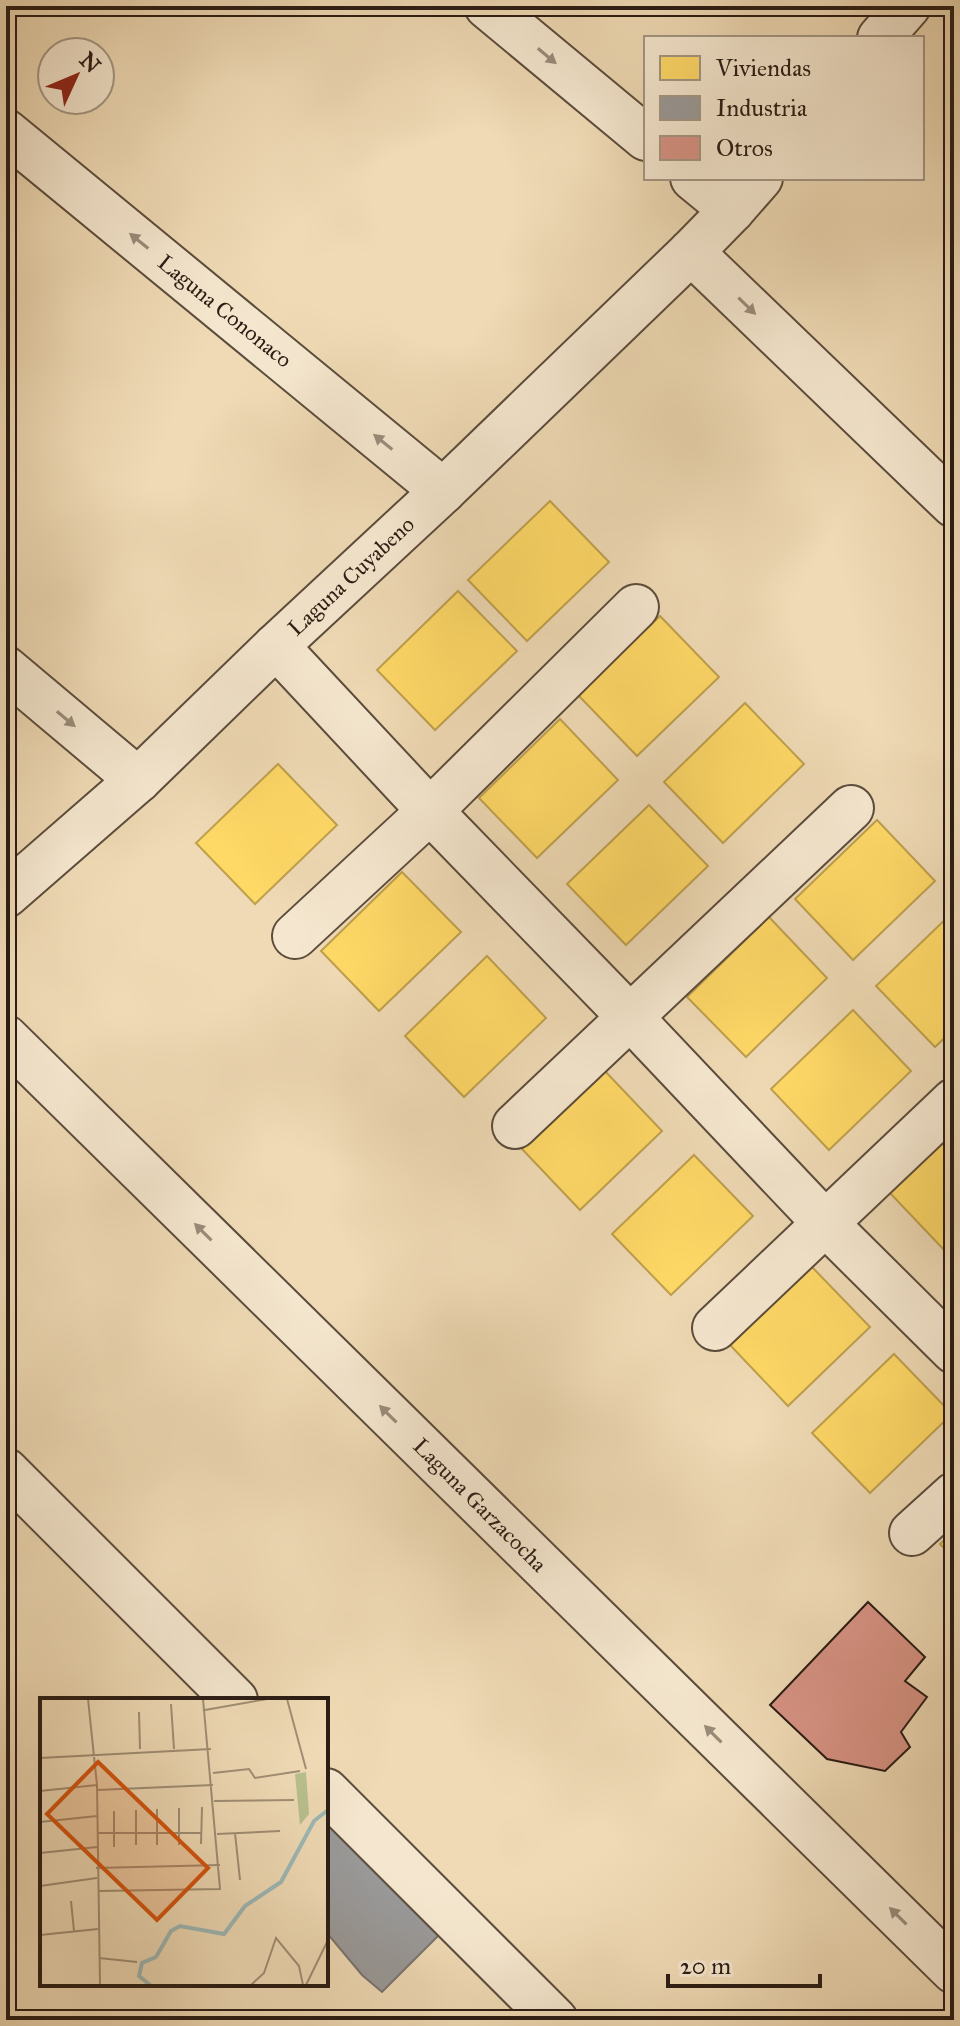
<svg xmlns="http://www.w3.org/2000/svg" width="960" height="2026" viewBox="0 0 960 2026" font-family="'IM FELL Great Primer',serif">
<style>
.homes{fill:#ffd966;stroke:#bfa04d;stroke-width:2}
.industry{fill:#999;stroke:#787471;stroke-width:2}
.building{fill:#d89385;stroke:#2a1c14;stroke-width:2}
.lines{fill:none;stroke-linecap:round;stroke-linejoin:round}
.minor-casing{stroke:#5b4c3c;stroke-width:48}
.minor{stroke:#f5e7cf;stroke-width:44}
.oneway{fill:#9a8c7b}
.labels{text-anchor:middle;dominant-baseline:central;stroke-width:8;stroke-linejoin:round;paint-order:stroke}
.street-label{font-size:22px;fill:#2a1c14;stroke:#f5e7cf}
.inset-river{fill:none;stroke:#9db8b6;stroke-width:4}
.inset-road{fill:none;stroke:#a08e75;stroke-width:2}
.view{fill:#d5530d;fill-opacity:0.15;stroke:#d5530d;stroke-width:4}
.inset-edge{fill:none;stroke:#2a1c14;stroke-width:4}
</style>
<rect width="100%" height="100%" fill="#efdab5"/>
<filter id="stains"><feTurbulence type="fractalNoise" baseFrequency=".0025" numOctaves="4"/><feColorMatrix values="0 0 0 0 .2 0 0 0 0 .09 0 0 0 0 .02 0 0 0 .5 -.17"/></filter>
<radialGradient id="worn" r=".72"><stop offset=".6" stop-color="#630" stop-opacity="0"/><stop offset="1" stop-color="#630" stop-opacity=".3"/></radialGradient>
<g class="homes">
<path d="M550 501 609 562 527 641 468 580Z"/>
<path d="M458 591 517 651 435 730 377 670Z"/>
<path d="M660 616 719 677 637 756 578 695Z"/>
<path d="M745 703 804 764 723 843 664 782Z"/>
<path d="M560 719 618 780 537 858 479 798Z"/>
<path d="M278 764 337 825 255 904 196 843Z"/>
<path d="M649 805 708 866 626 945 567 884Z"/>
<path d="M877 820 935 881 853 960 795 899Z"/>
<path d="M402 872 461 932 379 1011 321 951Z"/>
<path d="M954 911V1029L935 1047 876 986Z"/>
<path d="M769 917 827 978 746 1057 687 997Z"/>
<path d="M487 956 546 1018 464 1097 405 1036Z"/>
<path d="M853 1010 911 1071 829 1150 771 1089Z"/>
<path d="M604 1070 662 1131 580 1210 522 1149Z"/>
<path d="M954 1129V1246L947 1253 889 1192Z"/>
<path d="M694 1155 753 1216 671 1295 612 1234Z"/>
<path d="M811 1266 870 1327 788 1406 730 1345Z"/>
<path d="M894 1354 952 1414 870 1493 812 1433Z"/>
<path d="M954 1531V1558L940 1544Z"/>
</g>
<path class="industry" d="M326 1810 444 1930 382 1992 362 1975 326 1932Z"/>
<path class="building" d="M868 1602 925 1657 905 1681 927 1697 901 1732 910 1747 885 1771 827 1759 770 1705Z"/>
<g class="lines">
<g class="minor-casing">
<g id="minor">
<path d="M487 6 646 138"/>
<path d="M880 38 908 6"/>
<path d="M6 132 443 491"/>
<path d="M693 178 732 210"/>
<path d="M691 252 954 505"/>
<path d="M276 646 430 811 631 1018 826 1224 954 1351"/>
<path d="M6 669 138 780"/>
<path d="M6 895 138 780 276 646 443 491 691 252 732 210 760 178"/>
<path d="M295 936 430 811 636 607"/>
<path d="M6 1038 954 1971"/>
<path d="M515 1126 851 808"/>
<path d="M715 1328 954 1101"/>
<path d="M6 1471 235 1700"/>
<path d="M912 1533 954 1495"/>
<path d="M326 1791 555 2020"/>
</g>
</g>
<use href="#minor" class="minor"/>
</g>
<defs><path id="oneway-solid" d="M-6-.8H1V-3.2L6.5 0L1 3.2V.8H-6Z" transform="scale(2)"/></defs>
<g class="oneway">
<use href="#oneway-solid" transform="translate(547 56) rotate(40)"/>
<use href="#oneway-solid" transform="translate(139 241) rotate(-141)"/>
<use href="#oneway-solid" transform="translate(747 306) rotate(44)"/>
<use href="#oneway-solid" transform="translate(383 442) rotate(-141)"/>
<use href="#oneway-solid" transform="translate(66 719) rotate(40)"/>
<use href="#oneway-solid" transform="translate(203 1232) rotate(-135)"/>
<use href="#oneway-solid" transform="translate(388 1414) rotate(-135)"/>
<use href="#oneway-solid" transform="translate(713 1734) rotate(-135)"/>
<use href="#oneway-solid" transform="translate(898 1916) rotate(-135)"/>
</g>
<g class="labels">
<g class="street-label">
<text transform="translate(225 311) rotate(39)">Laguna Cononaco</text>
<text transform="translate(351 576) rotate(-43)">Laguna Cuyabeno</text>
<text transform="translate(480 1505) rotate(45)">Laguna Garzacocha</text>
</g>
</g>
<g transform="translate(40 1698)">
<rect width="288" height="288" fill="#efdab5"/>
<path d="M266 74 269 116 260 127 255 76Z" fill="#b8c08e"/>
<path class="inset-river" d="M110 287 99 278 102 265 116 259 131 233 140 228 184 236 205 208 241 184 274 123 288 112"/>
<path class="inset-road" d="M48 1 57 87 60 287M247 1 266 71M131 6 134 51M165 12 227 1M99 14 100 51M0 60 171 51M173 75 209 71 215 80 260 73M57 92 173 87M0 93 57 87M174 103 254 102M74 113V149M0 124 57 118M57 135H161M195 135 200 182M177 136 240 133M161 146 162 109M96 147V112M117 147V111M139 147V110M0 155 57 149M56 170 180 167M0 188 57 180M58 193 180 191 163 1M31 203 34 233M0 237 58 231M59 260 97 264M211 287 224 275 236 240 259 268 263 287M266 287 288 242"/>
<path class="view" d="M58 64 168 170 117 222 7 116Z"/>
<rect width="288" height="288" class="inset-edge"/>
</g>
<rect width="960" height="2026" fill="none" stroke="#efdab5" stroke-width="32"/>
<rect x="8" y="8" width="944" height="2010" fill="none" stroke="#2a1c14" stroke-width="4"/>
<rect x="16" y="16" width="928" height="1994" fill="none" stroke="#2a1c14" stroke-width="2"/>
<rect x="644" y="36" width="280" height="144" fill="#f5e7cf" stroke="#a49684" stroke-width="2"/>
<rect x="660" y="56" width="40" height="24" fill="#ffd966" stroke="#a49684" stroke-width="2"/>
<text x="716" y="76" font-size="24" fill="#2a1c14">Viviendas</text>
<rect x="660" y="96" width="40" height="24" fill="#999999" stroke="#a49684" stroke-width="2"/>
<text x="716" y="116" font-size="24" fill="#2a1c14">Industria</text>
<rect x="660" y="136" width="40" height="24" fill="#d89385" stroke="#a49684" stroke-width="2"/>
<text x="716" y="156" font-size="24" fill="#2a1c14">Otros</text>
<g transform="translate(76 76) rotate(46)"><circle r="38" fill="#f5e7cf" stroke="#a49684" stroke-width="2"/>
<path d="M0-6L14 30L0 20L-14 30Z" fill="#8f2418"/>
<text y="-12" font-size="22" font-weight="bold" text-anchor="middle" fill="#2a1c14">N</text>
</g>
<path d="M668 1974v12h152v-12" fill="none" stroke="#2a1c14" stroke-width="4"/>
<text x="680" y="1974" font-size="24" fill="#2a1c14" stroke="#f5e7cf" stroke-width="6" paint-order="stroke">20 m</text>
<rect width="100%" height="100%" filter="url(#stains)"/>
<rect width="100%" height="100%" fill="url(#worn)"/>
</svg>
